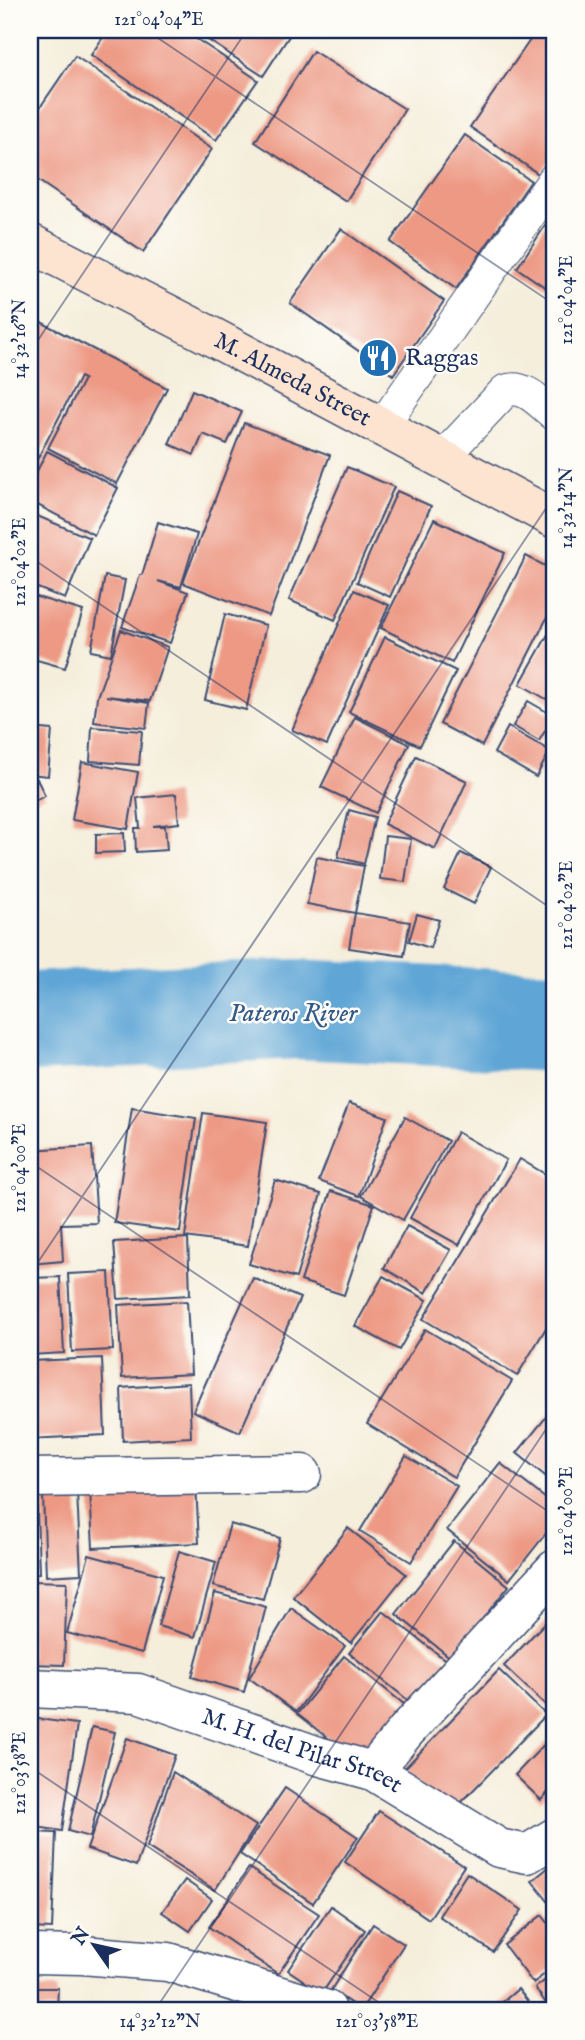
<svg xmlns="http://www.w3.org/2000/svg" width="585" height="2040" viewBox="0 0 585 2040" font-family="'IM FELL English',serif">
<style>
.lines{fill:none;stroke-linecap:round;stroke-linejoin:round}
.river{stroke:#5fa6d6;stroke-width:100}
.building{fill:#ed9984}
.lane-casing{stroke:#3c4c71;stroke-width:34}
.street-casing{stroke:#3c4c71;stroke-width:41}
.secondary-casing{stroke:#3c4c71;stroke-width:41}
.lane{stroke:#fff;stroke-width:32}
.street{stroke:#fff;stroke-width:38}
.secondary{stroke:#fde4d1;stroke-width:38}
.ticks{fill:none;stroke:#1b2f5e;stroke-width:2;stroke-opacity:0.45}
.labels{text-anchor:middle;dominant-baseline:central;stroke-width:5;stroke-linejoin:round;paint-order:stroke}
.poi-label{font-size:24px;fill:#1b2f5e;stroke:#fdfcf7;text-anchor:start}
.street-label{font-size:24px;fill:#1b2f5e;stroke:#fdfcf7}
.water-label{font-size:26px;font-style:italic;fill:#335988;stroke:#fdfcf7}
.neatline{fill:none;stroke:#1b2f5e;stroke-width:2.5}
.ticks-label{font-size:18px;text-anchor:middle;fill:#1b2f5e}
</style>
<rect width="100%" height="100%" fill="#fdfcf7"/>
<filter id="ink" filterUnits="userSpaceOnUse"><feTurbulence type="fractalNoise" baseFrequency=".0143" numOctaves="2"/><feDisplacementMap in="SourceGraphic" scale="14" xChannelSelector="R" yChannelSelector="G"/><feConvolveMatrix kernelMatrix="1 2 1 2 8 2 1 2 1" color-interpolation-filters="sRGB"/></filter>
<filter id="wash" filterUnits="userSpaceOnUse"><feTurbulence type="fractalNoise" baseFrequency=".00686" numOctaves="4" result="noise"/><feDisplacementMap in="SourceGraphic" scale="28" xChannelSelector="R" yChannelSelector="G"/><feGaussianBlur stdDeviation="1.57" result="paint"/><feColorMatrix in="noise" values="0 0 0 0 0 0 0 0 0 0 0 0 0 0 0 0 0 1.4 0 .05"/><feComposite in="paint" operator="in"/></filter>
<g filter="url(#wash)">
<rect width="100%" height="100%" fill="#f5eedb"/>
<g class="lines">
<path class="river" d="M30 1022 298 1009 555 1022"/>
</g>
<g id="blocks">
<g class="building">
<path d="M108 30H183L258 80 216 140 91 55Z"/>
<path d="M193 30H293L263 76Z"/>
<path d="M537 30H555V154L540 175 470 127Z"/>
<path d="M313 51 405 109 346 201 255 142Z"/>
<path d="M75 56 212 149 143 252 30 175V122Z"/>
<path d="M465 135 531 181 456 289 390 242Z"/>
<path d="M555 211V294L517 268Z"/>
<path d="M341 229 444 301 393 375 290 303Z"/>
<path d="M41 322 167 388 117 484 48 448 84 379 80 377 30 473V342Z"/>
<path d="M192 390 242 412 227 444 203 434 194 455 169 444Z"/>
<path d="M244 423 330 455 269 616 183 583Z"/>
<path d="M47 451 118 488 94 535 30 501V485Z"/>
<path d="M347 467 394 487 335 620 289 600Z"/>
<path d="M397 491 431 506 390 597 357 582Z"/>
<path d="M30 513 90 538 65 599 30 585Z"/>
<path d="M434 519 505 553 452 663 381 628Z"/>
<path d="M158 522 197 534 181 587 158 581 188 592 170 643 122 627 140 575H142Z"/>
<path d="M526 556 555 571V602L482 746 440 724Z"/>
<path d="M105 576 125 580 111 655 91 651Z"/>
<path d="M354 590 389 605 327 745 292 730Z"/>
<path d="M30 595 83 611 65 668 30 658Z"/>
<path d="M225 614 266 625 246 710 205 700Z"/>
<path d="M555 622V704L520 684Z"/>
<path d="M121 630 168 647 150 701 106 696 149 703 146 728 94 722 97 697Z"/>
<path d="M385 637 456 671 420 746 349 712Z"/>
<path d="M528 701 554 716 539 741 513 726Z"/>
<path d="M355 717 409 744 376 813 321 787Z"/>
<path d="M92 727 142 731 139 765 90 761Z"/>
<path d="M508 727 550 751 536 777 494 753Z"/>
<path d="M30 728 52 730 48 776 30 774Z"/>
<path d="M416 756 467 781 435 849 384 824Z"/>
<path d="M82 762 138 772 128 829 72 820Z"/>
<path d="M30 778 37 779 45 796 30 803Z"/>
<path d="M176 794 179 823 153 826H165L167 850 136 852 135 828H140L137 798Z"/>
<path d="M349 810 375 817 364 864 338 857Z"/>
<path d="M124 833 125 852 96 853V834Z"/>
<path d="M385 836 411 839 405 882 380 879Z"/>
<path d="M461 853 491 867 474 904 444 889Z"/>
<path d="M317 857 364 866 355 913 410 922 404 956 349 948 355 913 307 904Z"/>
<path d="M417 914 439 920 430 948 409 941Z"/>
<path d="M349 1103 387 1117 359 1196 319 1181Z"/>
<path d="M132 1108 196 1118 180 1232 114 1223Z"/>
<path d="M203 1113 267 1122 248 1246 185 1237Z"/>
<path d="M405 1117 448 1141 403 1220 361 1196Z"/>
<path d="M457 1132 506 1160 459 1245 410 1218Z"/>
<path d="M92 1146 97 1223 61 1224 63 1261 30 1264V1150Z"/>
<path d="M520 1159 555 1180V1313L517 1376 423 1319Z"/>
<path d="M275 1180 321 1194 296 1278 249 1264Z"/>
<path d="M331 1191 374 1205 344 1295 301 1281Z"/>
<path d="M407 1226 451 1250 426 1293 384 1268Z"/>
<path d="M188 1238 190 1295 118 1299 114 1242Z"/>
<path d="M109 1272 113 1350 72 1352 68 1274Z"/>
<path d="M383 1276 427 1300 399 1350 355 1326Z"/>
<path d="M60 1277 64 1353 30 1355V1278Z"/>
<path d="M253 1278 300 1298 240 1432 193 1411Z"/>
<path d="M187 1301 191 1374 122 1378 118 1305Z"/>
<path d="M425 1329 512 1381 454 1477 367 1424Z"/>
<path d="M102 1358 105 1435 30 1439V1361Z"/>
<path d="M189 1383 191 1437 123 1441 121 1388Z"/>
<path d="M555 1406V1484L517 1453Z"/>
<path d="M406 1456 457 1486 411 1562 360 1531Z"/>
<path d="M500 1463 555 1506V1522L509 1580 447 1530Z"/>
<path d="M196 1484 199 1543 93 1548 90 1489Z"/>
<path d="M77 1492 81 1574 46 1576 43 1494Z"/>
<path d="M37 1507 39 1573 30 1574V1508Z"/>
<path d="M230 1524 280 1538 263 1599 213 1586Z"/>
<path d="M348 1528 406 1574 351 1643 293 1597Z"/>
<path d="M454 1541 509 1586 451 1658 396 1614Z"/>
<path d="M179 1551 216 1562 195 1637 158 1626Z"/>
<path d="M89 1555 163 1575 142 1653 67 1633Z"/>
<path d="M30 1581 67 1582 64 1665 30 1664Z"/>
<path d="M215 1593 266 1607 244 1692 192 1677Z"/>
<path d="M291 1608 345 1646 296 1712 249 1678Z"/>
<path d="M383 1611 453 1666 419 1709 349 1653Z"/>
<path d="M555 1612V1707L552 1711 504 1666Z"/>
<path d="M344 1656 410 1709 364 1766 297 1714Z"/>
<path d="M499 1670 546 1715 451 1813 404 1769Z"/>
<path d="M30 1718 77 1724 62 1831 30 1826Z"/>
<path d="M92 1727 115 1732 90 1837 68 1831Z"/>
<path d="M555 1733V1785L541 1800 515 1775Z"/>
<path d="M127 1738 175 1755 136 1866 87 1849Z"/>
<path d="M173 1772 256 1826 215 1890 147 1847Z"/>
<path d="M285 1788 358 1837 313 1903 240 1854Z"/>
<path d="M379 1811 464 1866 429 1919 345 1862Z"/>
<path d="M30 1832 56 1833 52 1929 30 1928Z"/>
<path d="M555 1862V1910L532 1881Z"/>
<path d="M249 1868 319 1914 278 1974 209 1927Z"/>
<path d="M467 1873 522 1910 493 1952 439 1916Z"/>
<path d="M185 1880 212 1899 190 1931 162 1912Z"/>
<path d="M331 1906 365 1930 322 1993 288 1970Z"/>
<path d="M542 1915 555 1932V1966L533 1983 504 1945Z"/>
<path d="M373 1924 404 1944 361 2010 331 1990Z"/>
<path d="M555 1973V2010H551L535 1988Z"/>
<path d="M30 1988H58L57 2010H30Z"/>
<path d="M518 1989 535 2010H493Z"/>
</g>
</g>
</g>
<g filter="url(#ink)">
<use href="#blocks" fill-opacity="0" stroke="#3c4c71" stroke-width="2"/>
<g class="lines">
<g class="lane-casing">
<g id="lane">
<path d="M382 426 555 178"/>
<path d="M442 458 505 391C524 383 541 404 555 415"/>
</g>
</g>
<g class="street-casing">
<g id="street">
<path d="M30 1478 302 1474"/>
<path id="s1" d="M30 1688 138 1693 318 1756 373 1771 499 1848 527 1854 555 1837"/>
<path d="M373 1771 406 1731 555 1569"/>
<path d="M30 1954 82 1955 168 1962 327 2010"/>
</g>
</g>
<g class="secondary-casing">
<g id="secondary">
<path id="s2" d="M30 243 209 335 555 519"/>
</g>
</g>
<use href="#lane" class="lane"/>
<use href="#street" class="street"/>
<use href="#secondary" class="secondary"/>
</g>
</g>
<path class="ticks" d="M146 30 555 305M30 352 247 30M30 557 555 911M30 1162 555 1516M30 1274 555 495M30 1767 390 2010M155 2010 555 1416"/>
<defs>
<g id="restaurant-disc" transform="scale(2.0125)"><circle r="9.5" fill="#1f6fb2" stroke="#fdfcf7"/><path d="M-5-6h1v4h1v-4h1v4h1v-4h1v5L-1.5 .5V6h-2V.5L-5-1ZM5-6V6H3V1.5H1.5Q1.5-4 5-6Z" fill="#fff"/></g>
</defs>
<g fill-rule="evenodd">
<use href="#restaurant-disc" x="378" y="358"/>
</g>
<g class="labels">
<g class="poi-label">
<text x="405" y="358">Raggas</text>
</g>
<g class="street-label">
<text stroke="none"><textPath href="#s2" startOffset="296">M. Almeda Street</textPath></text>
<text stroke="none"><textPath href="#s1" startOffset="282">M. H. del Pilar Street</textPath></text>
</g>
<g class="water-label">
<text x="293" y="1013">Pateros River</text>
</g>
</g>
<rect width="585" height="2040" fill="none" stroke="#fdfcf7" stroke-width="77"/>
<g transform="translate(94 1945) rotate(304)" stroke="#fdfcf7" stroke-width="5" paint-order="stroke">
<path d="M0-5L12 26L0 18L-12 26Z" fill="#1b2f5e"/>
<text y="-10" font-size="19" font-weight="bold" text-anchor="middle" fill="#1b2f5e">N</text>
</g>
<rect x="38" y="38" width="508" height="1964" class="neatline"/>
<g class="ticks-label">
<text x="159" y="25">121°04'04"E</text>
<text transform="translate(566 300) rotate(-90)" y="6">121°04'04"E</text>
<text transform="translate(19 339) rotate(-90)" y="6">14°32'16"N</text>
<text transform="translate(566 508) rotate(-90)" y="6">14°32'14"N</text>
<text transform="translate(19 562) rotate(-90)" y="6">121°04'02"E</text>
<text transform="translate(566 905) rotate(-90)" y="6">121°04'02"E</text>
<text transform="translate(19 1168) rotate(-90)" y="6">121°04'00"E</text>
<text transform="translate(566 1511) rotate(-90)" y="6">121°04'00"E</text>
<text transform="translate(19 1773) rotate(-90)" y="6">121°03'58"E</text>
<text x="160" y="2027">14°32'12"N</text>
<text x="377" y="2027">121°03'58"E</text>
</g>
</svg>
